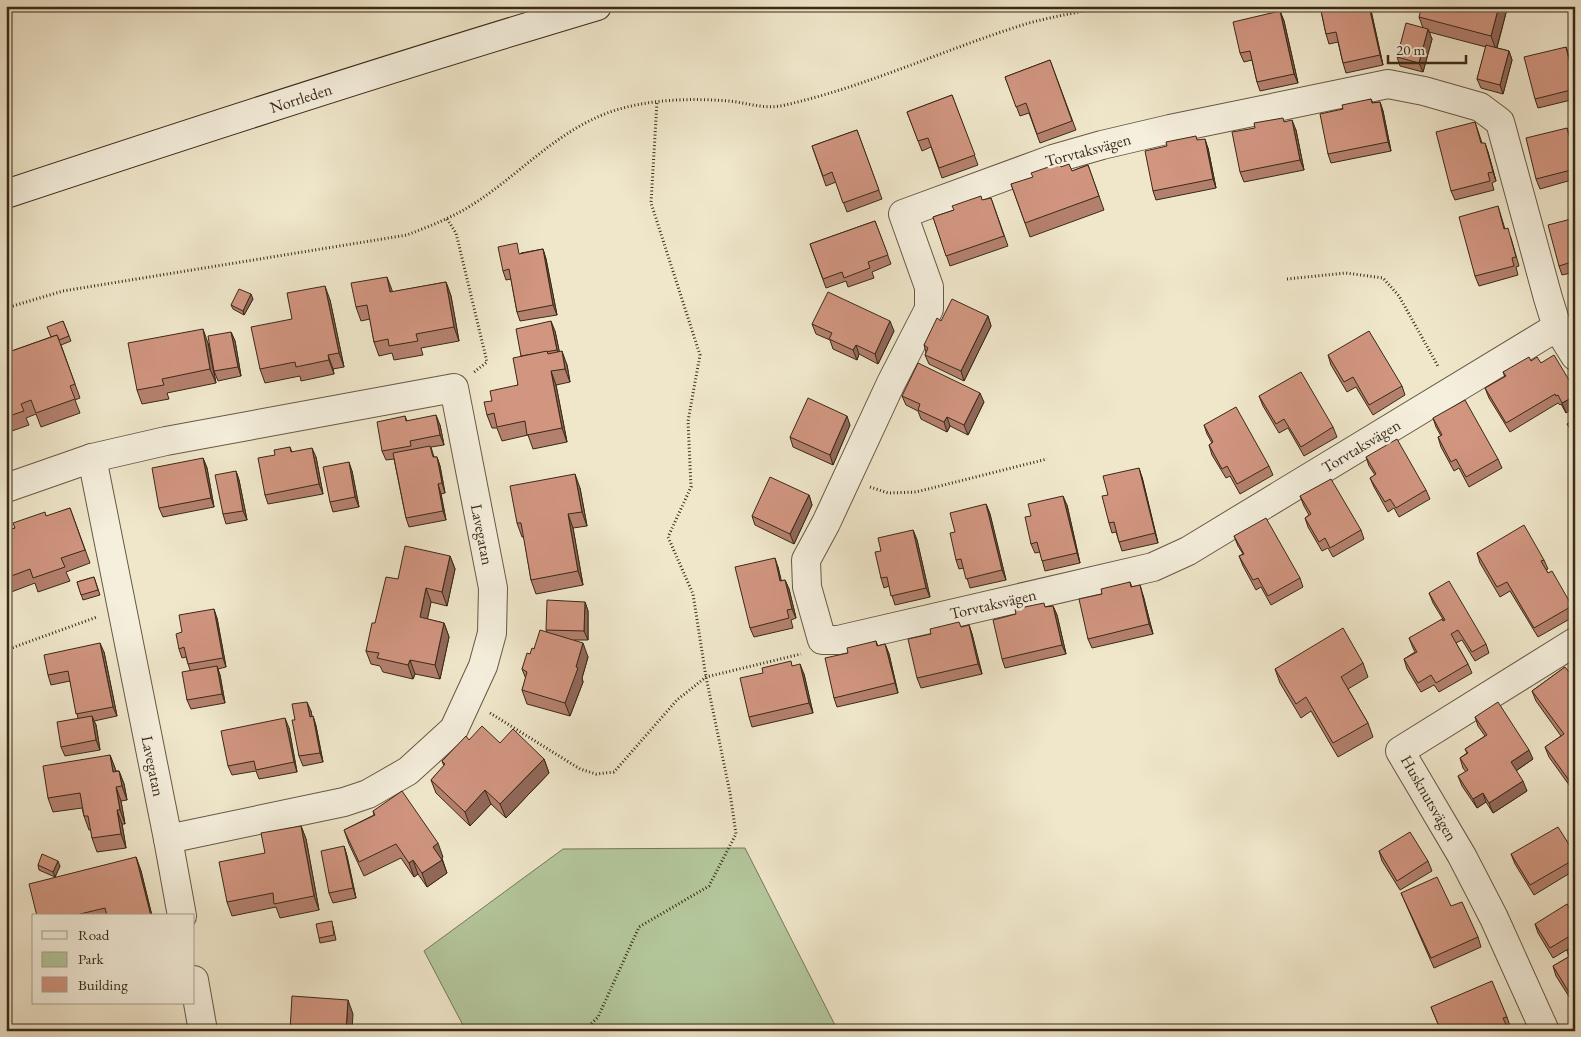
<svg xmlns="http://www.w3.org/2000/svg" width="1581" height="1037" viewBox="0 0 1581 1037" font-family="'EB Garamond',serif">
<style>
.green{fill:#b4c79c;stroke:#76785a}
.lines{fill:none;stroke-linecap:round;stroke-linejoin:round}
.street-casing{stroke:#675844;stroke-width:30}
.secondary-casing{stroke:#392917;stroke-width:30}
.path{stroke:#392917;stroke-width:3;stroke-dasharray:1 2.5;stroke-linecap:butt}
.street{stroke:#f5efdd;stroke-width:28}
.secondary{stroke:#f5efdd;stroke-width:28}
.wall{fill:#b4806e;stroke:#392917}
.shaded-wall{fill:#92685a;stroke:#392917}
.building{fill:#d19580;stroke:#392917}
.labels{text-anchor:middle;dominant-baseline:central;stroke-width:5;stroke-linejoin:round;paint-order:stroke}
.street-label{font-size:16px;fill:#392917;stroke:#f5efdd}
</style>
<rect width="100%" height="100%" fill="#f0e7cb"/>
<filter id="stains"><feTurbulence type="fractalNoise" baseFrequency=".004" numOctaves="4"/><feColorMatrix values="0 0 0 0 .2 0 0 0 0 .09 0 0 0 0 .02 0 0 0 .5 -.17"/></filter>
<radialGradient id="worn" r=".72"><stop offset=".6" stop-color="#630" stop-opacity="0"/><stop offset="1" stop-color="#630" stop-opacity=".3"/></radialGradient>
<path class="green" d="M745 848 838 1031H466L424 951 563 849Z"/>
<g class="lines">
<g class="street-casing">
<g id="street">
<path d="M1388 84 1424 91 1480 107 1500 122 1548 298 1557 327 1188 551 1153 567 838 640H822L807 587 806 560 826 523 891 383 929 309V287L903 214 1053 159 1102 145 1170 129Z"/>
<path d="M1557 327 1575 356"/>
<path id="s1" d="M92 458 168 839 182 916"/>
<path id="s2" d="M6 488 92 458 166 441 454 388 493 588 492 633 483 666 454 729 408 771 368 794 344 802 168 839"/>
<path d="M194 980 203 1031"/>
<path d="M1545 1031 1494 918 1462 856 1400 751 1575 642"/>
</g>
</g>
<g class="secondary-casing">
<g id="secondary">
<path id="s3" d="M6 194C202 129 399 65 597 6"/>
</g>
</g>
<g class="path">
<path d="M447 219 456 233 487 362 473 373"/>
<path d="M1287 279 1346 273 1383 278 1399 296 1439 368"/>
<path d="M6 308 63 291 407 235C430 226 454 217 475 203 521 173 557 131 610 112 648 99 690 98 729 101 748 103 766 110 785 105 869 86 947 48 1029 23 1055 16 1081 12 1107 6"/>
<path d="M870 487 888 493 916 492 1047 459"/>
<path d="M6 650 97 617"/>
<path d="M490 713 580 769 596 774 614 772 677 700 706 677 801 654"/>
<path d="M584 1031 598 1017 639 927 709 886 736 834 730 793 706 677 693 594 668 537 691 487 688 421 700 355 651 203 657 102"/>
</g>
<use href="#street" class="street"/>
<use href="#secondary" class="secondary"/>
</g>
<g class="wall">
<path d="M1320 6H1370L1383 65 1346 73 1343 63 1338 42 1329 44 1326 34Z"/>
<path d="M1507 9 1497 48 1509 51 1512 60 1503 94 1481 88 1477 79 1486 47 1429 32 1432 39 1423 72 1400 66 1397 57 1423 28 1419 17Z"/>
<path d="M1280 11 1284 21 1298 83 1260 91 1257 82 1252 60 1244 62 1240 53Z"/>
<path d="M1566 47 1569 57 1575 79V99L1538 108 1535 99Z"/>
<path d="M1050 60 1076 130 1040 143 1029 113 1020 116 1005 77Z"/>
<path d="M952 95 978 165 942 178 931 147 922 151 907 112Z"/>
<path d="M1371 99 1373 103 1380 102 1383 111 1391 151 1331 163 1328 154 1343 109Z"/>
<path d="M1285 122 1296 130 1304 170 1244 182 1240 172Z"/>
<path d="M1475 122 1482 143 1488 152 1496 181 1492 183 1494 190 1455 200 1451 191Z"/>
<path d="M857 130 882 199 847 212 836 182 826 186 812 146Z"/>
<path d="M1570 137 1575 154V179L1540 189 1536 179Z"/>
<path d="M1197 140 1208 148 1216 188 1156 200 1153 191Z"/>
<path d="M1088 165 1104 210 1030 237 1011 184 1072 171Z"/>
<path d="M991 198 1008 246 950 266 933 217Z"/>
<path d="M1498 206 1505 229 1511 238 1519 266 1516 267 1518 275 1479 286 1475 276Z"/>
<path d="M1575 218V272L1562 275 1559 266Z"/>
<path d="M875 221 891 264 872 272 874 278 848 287 846 281 826 288 810 244Z"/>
<path d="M543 249 546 259 557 315 520 321 517 312 511 279 506 280 503 271 521 253Z"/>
<path d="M446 282 451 296 459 341 421 348 423 355 394 360 392 353 379 356 374 342 370 319 361 321 356 307 392 292Z"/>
<path d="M253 299 244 315 233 309 231 305Z"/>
<path d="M330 300 344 367 333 369 334 374 301 381 300 376 265 383 260 369 292 319Z"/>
<path d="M988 316 991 326 964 381 929 364 925 355 926 352 924 345 941 321Z"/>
<path d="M63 321 71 341 61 345 80 398 75 400 80 413 41 427 36 414 26 418 29 425 6 433V353L51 337Z"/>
<path d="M812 324 894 331 878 364 859 354 857 360 833 349 830 340 816 334Z"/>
<path d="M555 331 559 351 567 365 570 382 556 385 567 442 533 449 528 435 502 441 497 428H492L487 415 492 401 518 385 521 356Z"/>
<path d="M231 332 235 341 241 376 218 381 214 371Z"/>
<path d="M208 343 216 383 167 393 169 399 142 404 137 390Z"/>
<path d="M1328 355 1402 386 1405 395 1373 415 1356 387 1347 392 1331 365Z"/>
<path d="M1531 361 1541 363 1575 390 1566 413 1561 404 1560 405 1558 403 1510 432 1489 398 1485 388 1505 377 1503 372Z"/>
<path d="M902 396 984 402 968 435 950 426 947 432 921 419 918 411 906 405Z"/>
<path d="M1259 396 1333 427 1337 437 1304 456 1288 428 1279 433 1263 406Z"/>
<path d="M405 416 407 421 440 425 444 445 431 447 434 457H437L440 466 445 493 441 494 446 520 409 527 406 518 394 459 386 460 382 451Z"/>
<path d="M1433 418 1498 459 1502 468 1469 487 1459 468 1454 471 1441 447 1438 437 1441 436 1436 427Z"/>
<path d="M850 425 833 465 793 447 790 437Z"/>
<path d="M1204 425 1269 466 1273 475 1240 494 1230 476 1226 478 1212 455 1209 445 1212 443 1207 434Z"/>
<path d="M290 447 292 452 316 457 323 494 268 504 265 495 275 455Z"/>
<path d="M1366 457 1426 490 1430 499 1399 517 1394 508 1388 512 1374 487 1370 478 1375 475 1369 466Z"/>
<path d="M203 458 207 468 214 507 163 517 159 508Z"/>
<path d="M236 471 239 480 247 520 226 524 223 514Z"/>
<path d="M352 471 359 507 333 512 330 502Z"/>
<path d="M1142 477 1158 543 1122 551 1116 532 1112 533 1109 523 1108 495Z"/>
<path d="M580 488 587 526 573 528 583 585 536 594 531 580 524 537H522L517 523Z"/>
<path d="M809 495 812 505 794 544 755 525 752 516Z"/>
<path d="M1300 496 1361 530 1364 539 1333 557 1328 548 1322 551 1308 527 1305 518 1309 515 1304 506Z"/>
<path d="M986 504 990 514 1006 580 970 588 964 568 959 569 956 560Z"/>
<path d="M1067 505 1080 563 1045 571 1040 552 1035 553 1031 544V516Z"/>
<path d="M70 508 90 563 66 572 70 581 38 592 35 583 6 594V531Z"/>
<path d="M913 530 917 540 930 597 895 605 889 586 884 588 881 578V551Z"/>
<path d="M1234 536 1300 578 1303 587 1271 605 1261 587 1256 590 1243 566 1239 556 1243 554 1238 546Z"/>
<path d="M1477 553 1544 560 1548 569 1546 570 1572 606 1575 612V616L1538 637 1510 591 1500 597 1480 563Z"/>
<path d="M450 556 455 569 447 606 431 602 427 619 444 623 449 637 440 679 415 674 413 679 383 672 380 666 371 664 366 651 375 623 398 579Z"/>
<path d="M778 567 781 581 785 580 789 589 796 618 791 620 793 628 754 637 750 628Z"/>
<path d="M94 577 100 595 83 600 77 582Z"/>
<path d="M1130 582 1132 587 1143 595 1153 634 1092 648 1088 639 1102 594Z"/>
<path d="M1429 593 1486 644 1489 653 1475 661 1462 640 1456 643 1468 664 1472 673 1439 692 1434 685 1421 692 1407 669 1404 659 1415 652 1413 648 1409 638 1444 621 1433 603Z"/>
<path d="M585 602 588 611V640H574L588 657 582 678 583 682 570 716 527 704 522 690 526 679 522 669 530 654 547 632 546 630Z"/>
<path d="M1053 606 1057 615 1066 654 1005 668 1002 659 1045 607Z"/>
<path d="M217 618 226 667 218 669 220 675 225 703 191 709 187 700 190 670 186 657 182 658 179 649 182 632Z"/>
<path d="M969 625 972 634 982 674 921 688 917 678 961 627Z"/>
<path d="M876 641 878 646 885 644 889 654 898 693 837 707 834 698 848 653Z"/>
<path d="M104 652 117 716 94 721 96 725 100 750 65 756 61 747 78 718 70 681 51 685 48 675Z"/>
<path d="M1363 663 1368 677 1348 689 1368 723 1373 737 1338 757 1311 711 1301 718 1280 683 1275 669Z"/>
<path d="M792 666 804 674 813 713 752 727 749 717Z"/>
<path d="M1565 667 1572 789 1549 757 1545 747 1561 736 1536 701 1532 691Z"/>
<path d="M311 711 312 717 313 716 316 726 323 762 303 766 299 756 295 720Z"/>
<path d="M1475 717 1533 759 1516 771 1527 791 1493 813 1486 802 1477 808 1462 786 1458 776 1466 772 1463 768 1460 758 1467 753 1465 749 1485 736 1478 726Z"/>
<path d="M289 728 297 772 259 779 256 771 232 775 228 766Z"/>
<path d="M469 740 500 743 544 759 549 773 506 818 491 804 470 826 436 793 431 780 444 766 442 761Z"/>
<path d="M110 755 116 771H119L124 784 127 800 121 801 125 824H122L126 848 97 852 92 838 91 830H89L84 816 82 808 53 812 48 798Z"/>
<path d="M373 811 443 857 442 858 447 873 427 887 418 874 414 877 401 858 364 876 349 844 344 830 374 815Z"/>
<path d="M301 826 306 839 319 910 280 918 276 907 232 916 227 902 265 853Z"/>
<path d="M344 846 347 856 356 898 333 903 329 893Z"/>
<path d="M1379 851 1428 861 1432 871 1400 890 1382 861Z"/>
<path d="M1511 854H1575V870L1534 895 1515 864Z"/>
<path d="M136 857 141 871 152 916H37Z"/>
<path d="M38 865 60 866 55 877 39 870Z"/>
<path d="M1401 893 1451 906 1478 937 1481 947 1434 968Z"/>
<path d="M1575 918V945L1553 958 1538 933 1535 924Z"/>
<path d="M333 926 336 940 320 943 319 938Z"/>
<path d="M1575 946V1006L1556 976 1553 966 1569 957 1567 950Z"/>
<path d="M1431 1007 1507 1017 1510 1026 1507 1027 1509 1031H1441Z"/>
</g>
<g class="shaded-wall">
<path d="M1369 6H1370L1383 65 1380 55Z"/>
<path d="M1499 6H1506L1507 9 1496 50 1491 36Z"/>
<path d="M1280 11 1284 21 1298 83 1294 74Z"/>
<path d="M1428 29 1432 39 1423 72 1419 63Z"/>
<path d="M1566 47 1569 57 1575 79V83Z"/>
<path d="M1509 51 1512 60 1503 94 1500 85Z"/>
<path d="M1380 102 1383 111 1391 151 1388 142Z"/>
<path d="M1292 120 1296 130 1304 170 1300 160Z"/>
<path d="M1567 128 1570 137 1575 154V158Z"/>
<path d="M1205 139 1208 148 1216 188 1213 179Z"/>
<path d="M1485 143 1488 152 1496 181 1493 172Z"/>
<path d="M543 249 546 259 557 315 553 305Z"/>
<path d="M387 277 392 290 395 306 390 292Z"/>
<path d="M446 282 451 296 459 341 454 327Z"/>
<path d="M325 286 330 300 344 367 339 353Z"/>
<path d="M251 294 253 299 244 315 243 311Z"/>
<path d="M988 316 991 326 964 381 961 371Z"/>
<path d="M551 321 555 331 561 359 557 350Z"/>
<path d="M890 321 894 331 878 364 875 354Z"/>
<path d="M203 329 208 343 216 383 210 369Z"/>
<path d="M231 332 235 341 241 376 238 367Z"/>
<path d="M856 345 859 354 857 360 853 350Z"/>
<path d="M562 351 567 365 570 382 565 369Z"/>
<path d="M328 355 333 369 334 374 329 360Z"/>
<path d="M551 371 556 385 567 442 562 428Z"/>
<path d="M980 393 984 402 968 435 964 425Z"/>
<path d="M1575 396V407L1566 413 1562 403Z"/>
<path d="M436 415 440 425 444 445 440 435Z"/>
<path d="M847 416 850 425 833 465 830 455Z"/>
<path d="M947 417 950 426 947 432 944 422Z"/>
<path d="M312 448 316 457 323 494 319 484Z"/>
<path d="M437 457 440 466 445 493 442 483Z"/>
<path d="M203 458 207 468 214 507 211 498Z"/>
<path d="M349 462 352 471 359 507 355 497Z"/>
<path d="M1139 468 1142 477 1158 543 1155 533Z"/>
<path d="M236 471 239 480 247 520 243 511Z"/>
<path d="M575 474 580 488 587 526 582 512Z"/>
<path d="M438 484 441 494 446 520 443 511Z"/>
<path d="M809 495 812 505 794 544 790 534Z"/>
<path d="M1063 496 1067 505 1080 563 1077 553Z"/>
<path d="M986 504 990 514 1006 580 1002 570Z"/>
<path d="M568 514 573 528 583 585 578 571Z"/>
<path d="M913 530 917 540 930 597 926 588Z"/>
<path d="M450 556 455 569 447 606 442 592Z"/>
<path d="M775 558 778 567 784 591 780 581Z"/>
<path d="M785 580 789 589 796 618 792 609Z"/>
<path d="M1140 585 1143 595 1153 634 1149 624Z"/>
<path d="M426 588 431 602 425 631 420 617Z"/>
<path d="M585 602 588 611V640L584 631Z"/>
<path d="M1053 606 1057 615 1066 654 1062 645Z"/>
<path d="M214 609 217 618 226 667 223 658Z"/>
<path d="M444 623 449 637 440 679 435 665Z"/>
<path d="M969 625 972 634 982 674 978 664Z"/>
<path d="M100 643 104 652 117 716 113 707Z"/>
<path d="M583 643 588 657 582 678 583 682 570 716 565 703Z"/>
<path d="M885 644 889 654 898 693 895 683Z"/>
<path d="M410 660 415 674 413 679 408 665Z"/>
<path d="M800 664 804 674 813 713 809 703Z"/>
<path d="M217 666 220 675 225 703 222 694Z"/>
<path d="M307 702 311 711 314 726 310 717Z"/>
<path d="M92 716 96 725 100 750 96 740Z"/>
<path d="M313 716 316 726 323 762 320 753Z"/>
<path d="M285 718 289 728 297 772 294 762Z"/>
<path d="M1529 750 1533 759 1514 772 1511 762Z"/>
<path d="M110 755 115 768 118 786 113 772Z"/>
<path d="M544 759 549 773 506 818 500 804Z"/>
<path d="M119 771 124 784 127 800 122 786Z"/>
<path d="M1575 774V786L1572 789 1568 779Z"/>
<path d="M1523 781 1527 791 1493 813 1489 803Z"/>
<path d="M116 787 121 801 125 824 120 810Z"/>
<path d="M485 790 491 804 470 826 465 812Z"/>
<path d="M1483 793 1486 802 1477 808 1473 799Z"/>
<path d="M117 810 122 824 126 848 121 834Z"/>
<path d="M301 826 306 839 319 910 314 896Z"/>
<path d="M438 843 443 857 438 861 433 847Z"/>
<path d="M344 846 347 856 356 898 353 888Z"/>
<path d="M136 857 141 871 152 916H151Z"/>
<path d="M413 860 418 874 414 877 409 863Z"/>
<path d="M442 860 447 873 427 887 422 873Z"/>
<path d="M58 861 60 866 55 877 53 872Z"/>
<path d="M348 1000 353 1014 352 1031H346Z"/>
</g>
<g class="building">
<path d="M1320 6H1369L1380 55 1343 63 1336 32 1326 34Z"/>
<path d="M1422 6H1499L1491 36 1419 17Z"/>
<path d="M1280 11 1294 74 1257 82 1250 51 1240 53 1233 22Z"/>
<path d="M1406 23 1428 29 1419 63 1397 57Z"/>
<path d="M1486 45 1509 51 1500 85 1477 79Z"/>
<path d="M1566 47 1575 83V89L1535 99 1524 57Z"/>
<path d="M1050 60 1072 121 1037 134 1026 103 1016 107 1005 77Z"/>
<path d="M952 95 975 155 939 168 928 138 918 141 907 112Z"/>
<path d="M1371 99 1372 103 1380 102 1388 142 1328 154 1320 114 1343 109 1342 105Z"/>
<path d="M1283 118 1284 122 1292 120 1300 160 1240 172 1232 132 1255 128 1254 123Z"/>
<path d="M1475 122 1481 143H1485L1493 172 1488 173 1490 181 1451 191 1436 132Z"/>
<path d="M1567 128 1575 158V169L1536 179 1526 138Z"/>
<path d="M857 130 879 190 843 203 832 172 823 176 812 146Z"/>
<path d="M1196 136 1197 140 1205 139 1213 179 1153 191 1145 151 1167 146 1166 142Z"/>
<path d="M1060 163 1061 167 1069 164 1072 171 1088 165 1099 196 1025 223 1011 184 1033 177 1031 173Z"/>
<path d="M981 196 982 200 991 198 1004 236 946 256 933 217 954 210 952 206Z"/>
<path d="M1498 206 1504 229 1508 228 1516 257 1512 258 1514 266 1475 276 1459 217Z"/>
<path d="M1575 218V261L1559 266 1548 225Z"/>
<path d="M875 221 888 255 868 262 870 268 844 278 842 272 823 279 810 244Z"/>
<path d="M517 243 519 254 543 249 553 305 517 312 509 269 503 271 498 247Z"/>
<path d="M387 277 390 292 446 282 454 327 416 334 418 341 389 346 388 339 374 342 367 305 356 307 351 283Z"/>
<path d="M325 286 339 353 328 355 329 360 296 367 295 362 260 369 251 327 292 319 287 293Z"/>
<path d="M239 289 251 294 243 311 231 305Z"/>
<path d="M828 292 890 321 875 354 856 345 853 350 829 339 832 333 812 324Z"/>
<path d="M952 299 988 316 961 371 925 355 928 348 924 345 937 318 941 321Z"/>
<path d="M63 321 69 336 59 340 57 335 51 337 47 327Z"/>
<path d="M551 321 557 350 521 356 516 329Z"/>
<path d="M203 329 210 369 162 379 164 385 137 390 128 343Z"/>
<path d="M1369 331 1402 386 1369 405 1353 377 1344 382 1328 355Z"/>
<path d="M231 332 238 367 214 371 208 336Z"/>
<path d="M57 335 75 384 70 386 75 399 36 413 31 400 21 404 24 411 6 417V353Z"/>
<path d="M547 351 548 354 562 351 565 369 551 371 562 428 527 435 525 421 497 427 494 413 487 415 484 402 492 401 490 391 518 385 513 358Z"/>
<path d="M1554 355 1575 390V396L1562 403 1558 395 1556 396 1555 394 1506 423 1485 388 1506 376 1503 372 1529 357 1531 361 1537 357 1541 363Z"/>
<path d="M918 363 980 393 964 425 947 417 944 422 918 410 920 404 902 396Z"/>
<path d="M1301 372 1333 427 1301 447 1284 419 1276 424 1259 396Z"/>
<path d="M808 398 847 416 830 455 790 437Z"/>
<path d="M1465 400 1498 459 1466 477 1456 459 1451 462 1438 437 1442 435 1433 418Z"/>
<path d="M1236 407 1269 466 1237 484 1227 466 1222 469 1209 445 1213 442 1204 425Z"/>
<path d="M436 415 440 435 410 441 411 446 382 451 377 422 405 416 406 421Z"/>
<path d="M1575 419V437L1567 424Z"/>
<path d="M1397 439 1426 490 1396 508 1390 499 1385 502 1370 478 1376 474 1366 457Z"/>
<path d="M430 446 433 457H437L442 483 438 484 443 511 406 518 393 453Z"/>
<path d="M290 447 291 452 312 448 319 484 265 495 258 458 275 455 274 450Z"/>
<path d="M203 458 211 498 159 508 152 468Z"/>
<path d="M349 462 355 497 330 502 323 467Z"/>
<path d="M1139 468 1155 533 1119 542 1114 522 1109 523 1102 496 1108 495 1103 476Z"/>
<path d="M236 471 243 511 223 514 215 475Z"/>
<path d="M575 474 582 512 568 514 578 571 531 580 521 523H517L510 486Z"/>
<path d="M770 477 809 495 790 534 752 516Z"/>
<path d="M1331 479 1361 530 1330 548 1325 538 1319 542 1305 518 1311 514 1300 496Z"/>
<path d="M1063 496 1077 553 1042 561 1037 542 1031 544 1025 517 1031 516 1028 504Z"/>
<path d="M986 504 1002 570 966 579 961 559 956 560 950 533 955 532 950 513Z"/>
<path d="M70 508 85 550 61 558 65 567 33 578 30 569 6 578V531L15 528 13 523 45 512 46 516Z"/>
<path d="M1266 518 1300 578 1268 596 1258 578 1253 580 1239 556 1244 554 1234 536Z"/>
<path d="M1524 525 1544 560 1541 561 1548 573 1552 571 1572 606 1534 628 1507 582 1497 587 1477 553Z"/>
<path d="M913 530 926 588 891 596 887 577 881 578 875 552 881 551 878 538Z"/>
<path d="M405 546 450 556 442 592 426 588 420 617 444 623 435 665 410 660 408 665 377 658 379 653 366 651 372 623H375L386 577 398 579Z"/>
<path d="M775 558 780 581 785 580 792 609 787 610 789 618 750 628 735 567Z"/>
<path d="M94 577 98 590 81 595 77 582Z"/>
<path d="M1449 581 1486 644 1472 652 1458 630 1451 634 1468 664 1436 683 1431 675 1418 683 1404 659 1417 652 1409 638 1442 619 1443 621 1445 620 1429 593Z"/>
<path d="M1130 582 1131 587 1140 585 1149 624 1088 639 1079 599 1102 594 1101 589Z"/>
<path d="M547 600 585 602 584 631 546 630Z"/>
<path d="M1044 603 1045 607 1053 606 1062 645 1002 659 993 620 1016 614 1015 609Z"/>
<path d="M214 609 223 658 188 664 184 647 179 649 176 634 182 632 179 615Z"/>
<path d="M959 622 961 627 969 625 978 664 917 678 908 639 931 634 930 629Z"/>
<path d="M1343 628 1363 663 1341 677 1368 723 1333 743 1306 697 1296 704 1275 669Z"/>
<path d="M540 630 583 643 576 667 578 668 565 703 522 690 527 672 522 669 527 653 530 654 532 648 534 649Z"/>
<path d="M876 641 877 646 885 644 895 683 834 698 825 658 848 653 847 648Z"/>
<path d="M100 643 113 707 76 714 68 671 48 675 44 655Z"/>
<path d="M791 661 792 666 800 664 809 703 749 717 740 678 763 673 762 668Z"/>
<path d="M217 666 222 694 187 700 182 672Z"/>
<path d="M1565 667 1575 680V774L1568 779 1545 747 1564 734 1532 691Z"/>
<path d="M307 702 310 717 313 716 320 753 299 756 292 720H295L292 704Z"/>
<path d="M1498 702 1529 750 1511 762 1523 781 1489 803 1483 793 1473 799 1458 776 1468 770 1460 758 1468 753 1465 749 1487 735 1475 717Z"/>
<path d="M92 716 96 740 61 747 57 722Z"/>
<path d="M285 718 294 762 256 770 254 761 228 766 221 731Z"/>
<path d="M482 726 500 743 513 729 544 759 500 804 485 790 465 812 431 780 445 764 442 761 466 736 469 740Z"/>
<path d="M110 755 113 772 119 771 122 786 116 787 120 810H117L121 834 92 838 88 816H84L80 793 48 798 43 766Z"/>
<path d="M402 791 438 843 433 847 442 860 422 873 413 860 409 863 396 844 359 862 344 830 375 815 373 811Z"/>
<path d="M301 826 314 896 274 904 273 893 227 902 219 862 265 853 261 833Z"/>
<path d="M1558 827 1575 854V859L1530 885 1511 854Z"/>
<path d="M1410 832 1428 861 1397 881 1379 851Z"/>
<path d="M344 846 353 888 329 893 321 851Z"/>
<path d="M42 854 58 861 53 872 38 865Z"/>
<path d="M136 857 151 916H107L105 908 80 914V916H37L29 884Z"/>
<path d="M1437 877 1451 906 1462 902 1478 937 1431 958 1401 893Z"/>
<path d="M1567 904 1575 918V933L1550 948 1535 924Z"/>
<path d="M332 921 334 935 319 938 316 924Z"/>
<path d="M1575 946V998L1573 999 1553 966 1570 956 1567 950Z"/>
<path d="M1492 981 1507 1017 1503 1018 1509 1031H1441L1431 1007Z"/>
<path d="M292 996 348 1000 346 1031H290Z"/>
</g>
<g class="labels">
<g class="street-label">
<text stroke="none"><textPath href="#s3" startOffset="310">Norrleden</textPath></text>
<text transform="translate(1088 150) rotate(-15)">Torvtaksvägen</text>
<text transform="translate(1361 446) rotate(-31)">Torvtaksvägen</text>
<text stroke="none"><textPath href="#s2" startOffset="609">Lavegatan</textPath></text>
<text transform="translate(993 604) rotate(-13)">Torvtaksvägen</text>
<text stroke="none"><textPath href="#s1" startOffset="314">Lavegatan</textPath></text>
<text transform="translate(1429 798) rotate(60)">Husknutsvägen</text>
</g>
</g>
<rect width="1581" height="1037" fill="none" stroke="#f0e7cb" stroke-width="25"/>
<rect x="8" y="8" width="1566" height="1022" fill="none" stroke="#392917" stroke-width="2.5"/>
<rect x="12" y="12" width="1556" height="1012" fill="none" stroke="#392917"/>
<rect x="32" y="914" width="162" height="90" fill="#f5efdd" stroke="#aaa08e"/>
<rect x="42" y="931" width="25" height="8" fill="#f5efdd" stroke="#aaa08e"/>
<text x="78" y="940" font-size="15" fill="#392917">Road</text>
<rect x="42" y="952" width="25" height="15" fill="#b4c79c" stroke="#aaa08e"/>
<text x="78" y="964" font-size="15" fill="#392917">Park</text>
<rect x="42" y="977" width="25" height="15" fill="#d19580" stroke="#aaa08e"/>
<text x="78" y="990" font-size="15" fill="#392917">Building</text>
<path d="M1388 55v8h78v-8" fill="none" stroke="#392917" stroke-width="2.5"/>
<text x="1396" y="55" font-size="15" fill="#392917" stroke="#f5efdd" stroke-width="4" paint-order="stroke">20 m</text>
<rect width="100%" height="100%" filter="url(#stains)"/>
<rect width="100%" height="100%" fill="url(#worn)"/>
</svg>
